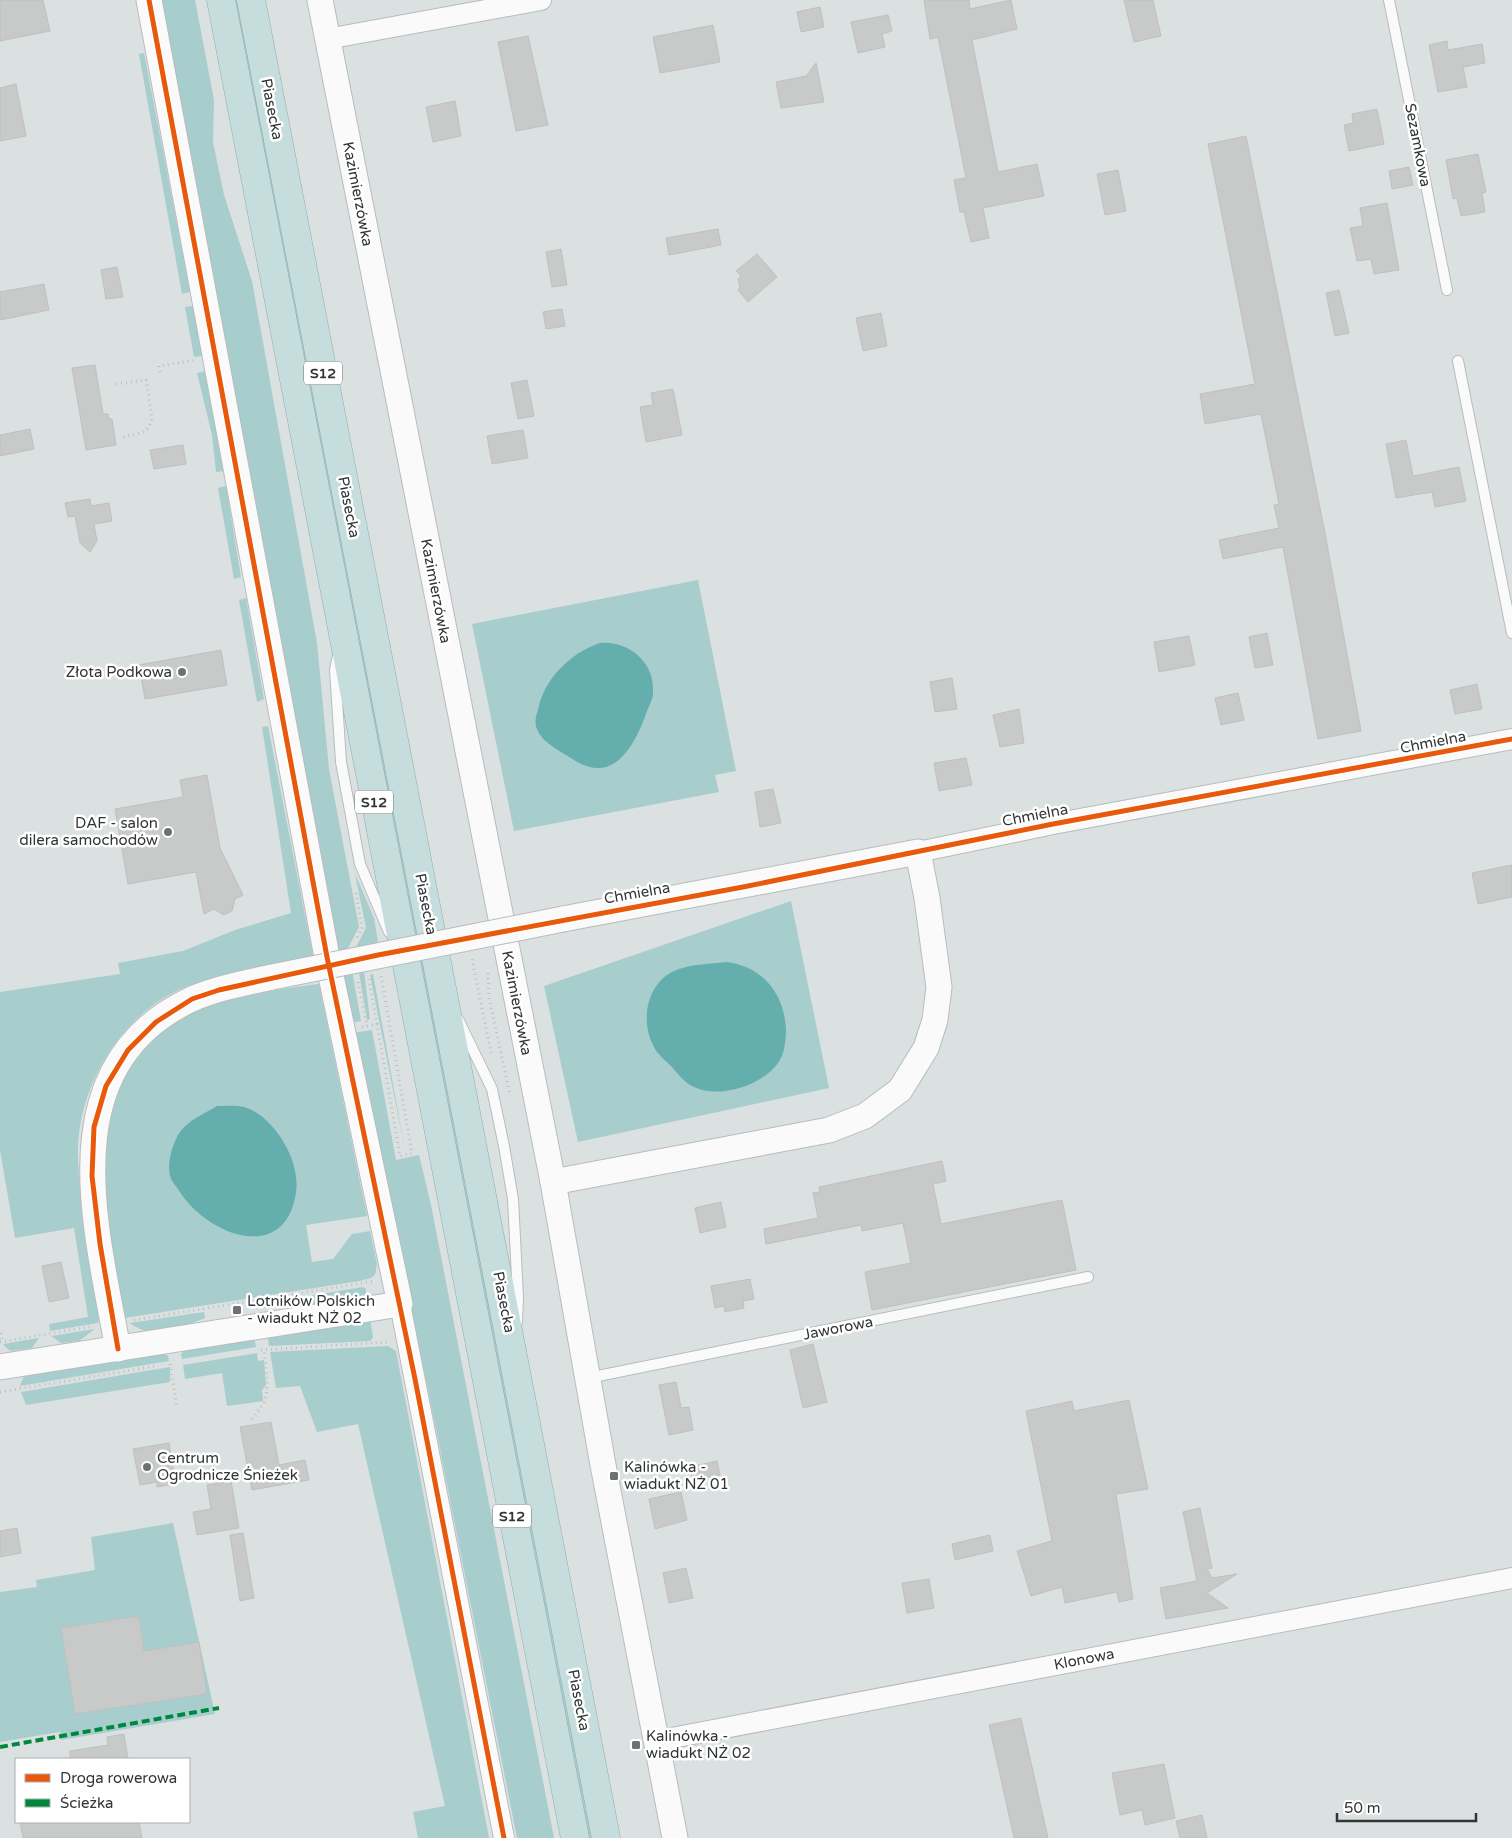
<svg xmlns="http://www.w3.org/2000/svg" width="1512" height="1838" viewBox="0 0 1512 1838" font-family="'Varela Round',sans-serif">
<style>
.green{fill:#a8cdcd}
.water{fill:#65aeae}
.building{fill:#c8c9c9;stroke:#bfc0c0}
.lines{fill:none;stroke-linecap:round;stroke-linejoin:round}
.service-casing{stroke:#b8bcbc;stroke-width:12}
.minor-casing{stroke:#b8bcbc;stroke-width:22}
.tertiary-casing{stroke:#b8bcbc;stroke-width:27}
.motorway-casing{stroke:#91abab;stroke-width:29}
.path{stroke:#bec0c0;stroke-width:3;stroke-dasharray:1 4;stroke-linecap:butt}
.service{stroke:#fafafa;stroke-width:10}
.minor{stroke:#fafafa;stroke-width:20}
.tertiary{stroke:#fafafa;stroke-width:25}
.motorway{stroke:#c6dddd;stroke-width:28}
.tertiary-bridge-casing{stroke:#b8bcbc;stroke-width:27;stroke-linecap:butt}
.tertiary-bridge{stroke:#fafafa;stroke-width:25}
.quiet{stroke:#00873e;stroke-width:4;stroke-dasharray:8 4;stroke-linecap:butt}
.cycleway-casing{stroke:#fff;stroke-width:8}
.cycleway{stroke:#e8590c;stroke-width:5}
.poi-dot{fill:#6d7171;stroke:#fff;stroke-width:2}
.labels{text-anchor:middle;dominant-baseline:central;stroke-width:5;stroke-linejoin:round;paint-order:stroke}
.shield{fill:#fff;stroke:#707272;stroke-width:1}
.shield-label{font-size:14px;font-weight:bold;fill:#323535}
.street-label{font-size:15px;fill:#323535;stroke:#fff}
.poi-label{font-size:15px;fill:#323535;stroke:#fff;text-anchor:start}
</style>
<rect width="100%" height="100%" fill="#dbe0e0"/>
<g class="green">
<path d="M160 0H195L214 100 213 142 224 195 252 281 317 643 329 769 359 927 348 948 361 1021 351 1023 300 760 287 669 272 602 182 107Z"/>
<path d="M231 0H237L595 1838H589Z"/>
<path d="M144 53 190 292 182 294 139 54Z"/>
<path d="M193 306 202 356 194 357 185 307Z"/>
<path d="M205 371 224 471 216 472 212 435 197 373Z"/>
<path d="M226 486 241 577 234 579 218 488Z"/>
<path d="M698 580 736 771 715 775 719 792 514 831 472 624Z"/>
<path d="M246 598 264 699 257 702 239 600Z"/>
<path d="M268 726 313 956C272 965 227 971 188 986 122 1011 76 1087 78 1157 79 1207 93 1257 102 1306L98 1323 50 1331 49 1324 88 1317 74 1228 15 1238 0 1150V992L120 974 118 963 183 951 235 930 291 913 262 727Z"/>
<path d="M355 874 374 918 378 942 374 944 364 971 370 1019 367 1020 355 949 366 928Z"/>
<path d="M791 901 829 1088 578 1142 544 986Z"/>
<path d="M373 974 405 1150 370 975Z"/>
<path d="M319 984 367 1216 306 1225 312 1262 333 1259 352 1234 370 1231 377 1264 375 1275 371 1278 359 1281 125 1318C112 1255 92 1176 108 1112 114 1090 127 1071 141 1054 155 1037 174 1020 194 1012 234 995 276 989 319 984Z"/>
<path d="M372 1030 396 1160 419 1155 431 1205 554 1838H517L434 1419 353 1033Z"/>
<path d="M363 1287 366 1289V1297L329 1305 260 1308V1304Z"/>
<path d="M204 1312 205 1318C182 1327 152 1341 130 1323Z"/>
<path d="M370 1319 373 1337 370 1341 269 1346 268 1339 275 1333Z"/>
<path d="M95 1329 79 1341 61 1343 51 1336Z"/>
<path d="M246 1337 255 1341 256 1347 182 1359 181 1354 188 1347Z"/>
<path d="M39 1338 32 1348 10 1351 3 1344Z"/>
<path d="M388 1346 396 1351 489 1838H418L413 1812 445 1806 358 1424 317 1432 300 1386 276 1388 270 1352Z"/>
<path d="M159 1352 168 1356 169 1361 20 1386 24 1376 130 1359Z"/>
<path d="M257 1353 258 1361 264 1360 266 1385 262 1390 263 1401 227 1406 222 1373 185 1379 183 1365Z"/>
<path d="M170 1367V1382L26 1405 21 1392Z"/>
<path d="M173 1523 215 1714 61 1740 60 1732 0 1742V1592L37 1587 36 1580 95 1570 91 1537Z"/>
</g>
<g class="water">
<path d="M600 643C628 641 655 661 653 693 653 699 648 708 646 714 634 747 613 785 574 760 562 752 542 743 537 729 534 722 536 716 538 710 544 679 570 653 600 643Z"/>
<path d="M726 962C762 966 784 993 786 1029 786 1037 785 1050 781 1058 768 1084 720 1100 694 1087 686 1084 677 1073 672 1067 666 1061 657 1054 654 1047 640 1022 646 984 674 971 689 964 710 964 726 962Z"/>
<path d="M217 1106C226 1106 236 1105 244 1107 274 1116 301 1161 296 1192 286 1266 205 1235 178 1189 175 1185 171 1180 170 1176 167 1163 172 1146 178 1135 186 1121 204 1114 217 1106Z"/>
</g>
<g class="building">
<path d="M0 0H43L50 31 0 41Z"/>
<path d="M924 0H969L970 9 1011 0 1017 29 972 40 998 172 1037 164 1044 196 983 208 989 238 971 242 964 212H960L954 180 966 178 938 37 930 39Z"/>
<path d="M1124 0H1153L1161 36 1134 42Z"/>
<path d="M820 7 824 27 801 32 797 12Z"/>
<path d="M888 15 892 31 882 34 885 47 858 53 851 22Z"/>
<path d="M713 25 720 62 660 73 653 37Z"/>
<path d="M528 36 548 125 516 131 498 42Z"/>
<path d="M1447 41 1448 50 1482 44 1485 63 1463 67 1467 87 1438 92 1429 45Z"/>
<path d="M816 63 824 102 781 108 776 82 806 76Z"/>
<path d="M16 84 26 136 0 141V88Z"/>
<path d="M455 101 461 136 433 142 426 107Z"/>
<path d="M1377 109 1384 144 1349 151 1344 125 1353 123 1352 114Z"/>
<path d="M1246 136 1324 528 1361 731 1318 739 1283 547 1223 559 1219 540 1279 528 1274 505 1279 504 1261 414 1205 424 1200 394 1255 384 1208 144Z"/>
<path d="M1478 154 1486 192 1482 193 1485 212 1461 216 1457 198 1453 199 1446 160Z"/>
<path d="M1409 167 1413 185 1392 189 1389 171Z"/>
<path d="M1118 170 1126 211 1105 215 1097 174Z"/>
<path d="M1387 203 1399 270 1374 274 1371 259 1357 261 1350 228 1363 226 1360 208Z"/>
<path d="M718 229 721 245 669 255 666 238Z"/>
<path d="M561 249 567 285 552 287 546 252Z"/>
<path d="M757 254 777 277 748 302 738 290 740 287 738 279 741 276 736 271Z"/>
<path d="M117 267 123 297 106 299 101 270Z"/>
<path d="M44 284 49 310 0 320V292Z"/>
<path d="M1339 290 1349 333 1335 336 1326 293Z"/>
<path d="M562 309 565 326 546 329 543 312Z"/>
<path d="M881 313 887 346 863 351 856 318Z"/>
<path d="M95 365 103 414H108L109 419H112L116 445 86 450 72 368Z"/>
<path d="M527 380 534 416 518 419 511 383Z"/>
<path d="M673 389 682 435 646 442 640 407 653 405 651 393Z"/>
<path d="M30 429 34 449 0 456V435Z"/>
<path d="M523 430 528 458 492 464 487 436Z"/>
<path d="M1406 440 1413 476 1459 467 1466 501 1435 507 1432 492 1396 498 1386 444Z"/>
<path d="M183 445 186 464 154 469 150 450Z"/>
<path d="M90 499 91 506 109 503 112 521 94 524 97 541 90 552 80 543 75 516 68 517 65 503Z"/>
<path d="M1267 633 1273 665 1255 668 1249 637Z"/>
<path d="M1189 636 1195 665 1159 672 1154 642Z"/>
<path d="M221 650 227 685 145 699 139 665Z"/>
<path d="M952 678 957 709 935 712 930 682Z"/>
<path d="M1477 684 1482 709 1455 714 1450 690Z"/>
<path d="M1238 693 1244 720 1221 725 1215 698Z"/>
<path d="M1019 709 1024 743 1000 747 993 715Z"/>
<path d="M966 758 972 785 939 791 934 763Z"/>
<path d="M207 775 220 848 243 895 235 899 232 911 224 915 214 909 204 914 196 872 128 884 115 809 183 797 180 780Z"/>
<path d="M773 789 781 823 760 827 755 792Z"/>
<path d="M1512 865V897L1478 904 1472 873Z"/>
<path d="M942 1161 946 1181 933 1184 941 1224 1062 1200 1076 1270 872 1310 865 1272 911 1263 903 1223 862 1231 861 1225 766 1244 764 1229 818 1218 813 1193 820 1192 819 1187Z"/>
<path d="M721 1202 726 1227 700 1233 695 1208Z"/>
<path d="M61 1262 69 1298 49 1302 42 1266Z"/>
<path d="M750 1279 754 1299 743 1301 744 1308 725 1312 724 1306 715 1308 711 1286Z"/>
<path d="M813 1344 827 1402 803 1408 790 1350Z"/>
<path d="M676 1382 681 1408 689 1407 693 1430 669 1435 659 1385Z"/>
<path d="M1129 1400 1148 1489 1116 1494 1133 1599 1119 1602 1117 1592 1065 1603 1062 1587 1031 1596 1017 1551 1052 1541 1026 1411 1072 1401 1074 1411Z"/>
<path d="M271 1422 279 1465 305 1460 309 1480 252 1490 240 1427Z"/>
<path d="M169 1443 176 1484 157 1487V1482L140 1485 133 1449Z"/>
<path d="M717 1461 720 1475 693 1481 690 1467Z"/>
<path d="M231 1481 239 1528 197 1535 193 1512 211 1509 207 1485Z"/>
<path d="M681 1492 687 1520 655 1529 649 1499Z"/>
<path d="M1200 1508 1212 1568 1207 1569 1212 1578 1237 1574 1207 1593 1228 1608 1166 1619 1160 1588 1197 1581 1183 1512Z"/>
<path d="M17 1528 21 1553 0 1557V1531Z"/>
<path d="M243 1533 254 1598 240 1601 230 1535Z"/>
<path d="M990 1535 993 1551 955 1560 952 1544Z"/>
<path d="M686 1568 693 1598 669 1603 663 1573Z"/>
<path d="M929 1579 934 1608 907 1613 902 1583Z"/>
<path d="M139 1616 144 1651 199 1642 207 1694 75 1714 61 1628Z"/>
<path d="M1021 1718 1048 1838H1014L989 1725Z"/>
<path d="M124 1734 128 1759H70V1751L108 1745 107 1737Z"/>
<path d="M1164 1764 1175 1818 1145 1825 1142 1810 1120 1815 1112 1773Z"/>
<path d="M1202 1815 1207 1838H1180L1176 1821Z"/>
<path d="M20 1822H139L142 1838H23Z"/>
</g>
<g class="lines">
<g class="service-casing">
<g id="service">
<path d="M1389 0 1447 290"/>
<path d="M1458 361 1512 633"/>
<path d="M338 655 335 670 341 762 360 864 389 932"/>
<path d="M458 1019 492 1089 504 1146 513 1199 518 1297 517 1322"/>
<path d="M588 1378 1088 1277"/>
</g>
</g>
<g class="minor-casing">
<g id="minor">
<path d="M327 39 541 0"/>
<path d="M918 852 1053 824 1512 739"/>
<path d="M400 1304 504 1838"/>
<path d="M656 1741 1512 1578"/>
</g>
</g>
<g class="tertiary-casing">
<g id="tertiary">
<path d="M320 0 553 1182 603 1465 675 1838"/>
<path d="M553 1182 829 1130 865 1116 900 1090 926 1048 935 1020 939 987 927 898 918 852 563 919"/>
<path d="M118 1349C96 1227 49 1066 192 999 217 988 245 983 272 977"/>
<path d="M0 1367 400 1304 327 957 149 0"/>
</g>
</g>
<g class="motorway-casing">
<g id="motorway">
<path d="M221 0 575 1838"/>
<path d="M251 0 606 1838"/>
</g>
</g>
<g class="path">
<path d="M160 372 159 366 196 360"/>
<path d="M116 384 146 380 152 418C149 434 136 434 123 437"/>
<path d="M356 893 362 928 357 938"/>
<path d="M472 959 491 1053"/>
<path d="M488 973 489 998 510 1095"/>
<path d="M369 979 377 1024"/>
<path d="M358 982 367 1025"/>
<path d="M362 1027 377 1024 400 1156 412 1153 381 976"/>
<path d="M134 1320 375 1281"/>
<path d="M1 1333 2 1341"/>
<path d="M0 1342 94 1326"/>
<path d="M261 1350 389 1342"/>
<path d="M170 1364 177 1407"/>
<path d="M0 1392 156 1366"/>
<path d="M252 1419C255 1414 263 1406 265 1400 269 1383 266 1367 264 1349"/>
</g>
<use href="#service" class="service"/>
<use href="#minor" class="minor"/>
<use href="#tertiary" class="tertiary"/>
<use href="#motorway" class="motorway"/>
<g class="tertiary-bridge-casing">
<path id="tertiary-bridge" d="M272 977 563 919"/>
</g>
<use href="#tertiary-bridge" class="tertiary-bridge"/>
<path class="quiet" d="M0 1747 219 1708"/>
<g class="cycleway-casing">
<g id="cycleway">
<path d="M149 0 327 957 415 1379 504 1838"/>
<path d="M118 1349 100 1244 92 1176 94 1127 106 1086 128 1050 156 1022 192 999 219 990 378 955 743 887 1053 824 1512 739"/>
</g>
</g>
<use href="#cycleway" class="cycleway"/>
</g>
<g class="poi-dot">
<circle cx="182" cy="672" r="5"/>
<circle cx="168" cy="832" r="5"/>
<rect x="232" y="1305" width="10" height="10" rx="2.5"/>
<circle cx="147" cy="1467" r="5"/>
<rect x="609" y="1471" width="10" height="10" rx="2.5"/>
<rect x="631" y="1740" width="10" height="10" rx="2.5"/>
</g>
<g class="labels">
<g class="shield">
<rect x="304" y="361.5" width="38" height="23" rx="4"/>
<rect x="355" y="790.5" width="38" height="23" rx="4"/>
<rect x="493" y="1504.5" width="38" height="23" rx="4"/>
</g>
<g class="shield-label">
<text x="323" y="373">S12</text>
<text x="374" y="802">S12</text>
<text x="512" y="1516">S12</text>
</g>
<g class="street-label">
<text transform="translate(272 109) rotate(79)">Piasecka</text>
<text transform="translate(1418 145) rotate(79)">Sezamkowa</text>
<text transform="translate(358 194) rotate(79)">Kazimierzówka</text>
<text transform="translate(349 507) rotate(79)">Piasecka</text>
<text transform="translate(436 591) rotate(79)">Kazimierzówka</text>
<text transform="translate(1433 742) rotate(-11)">Chmielna</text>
<text transform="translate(1035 815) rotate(-11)">Chmielna</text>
<text transform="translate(637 893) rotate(-10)">Chmielna</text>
<text transform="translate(426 904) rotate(79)">Piasecka</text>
<text transform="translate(517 1003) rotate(79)">Kazimierzówka</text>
<text transform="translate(504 1302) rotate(79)">Piasecka</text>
<text transform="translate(838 1328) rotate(-11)">Jaworowa</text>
<text transform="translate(1084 1659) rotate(-11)">Klonowa</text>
<text transform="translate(579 1700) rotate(79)">Piasecka</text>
</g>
<g class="poi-label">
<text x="172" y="672" text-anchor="end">Złota Podkowa</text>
<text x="158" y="823" text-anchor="end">DAF - salon<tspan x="158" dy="17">dilera samochodów</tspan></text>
<text x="247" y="1301">Lotników Polskich<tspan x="247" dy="17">- wiadukt NŻ 02</tspan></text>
<text x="157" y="1458">Centrum<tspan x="157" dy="17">Ogrodnicze Śnieżek</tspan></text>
<text x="624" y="1467">Kalinówka -<tspan x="624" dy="17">wiadukt NŻ 01</tspan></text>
<text x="646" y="1736">Kalinówka -<tspan x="646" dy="17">wiadukt NŻ 02</tspan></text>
</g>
</g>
<rect x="15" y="1758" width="175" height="65" fill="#ffffff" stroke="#adaeae"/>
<rect x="25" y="1774" width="25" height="8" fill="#e8590c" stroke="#adaeae"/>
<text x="60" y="1783" font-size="15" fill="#323535">Droga rowerowa</text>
<rect x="25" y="1799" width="25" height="8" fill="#00873e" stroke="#adaeae"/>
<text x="60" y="1808" font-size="15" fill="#323535">Ścieżka</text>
<path d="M1337 1813v8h139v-8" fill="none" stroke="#323535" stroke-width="2.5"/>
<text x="1344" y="1813" font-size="15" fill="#323535" stroke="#ffffff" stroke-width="4" paint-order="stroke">50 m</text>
</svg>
